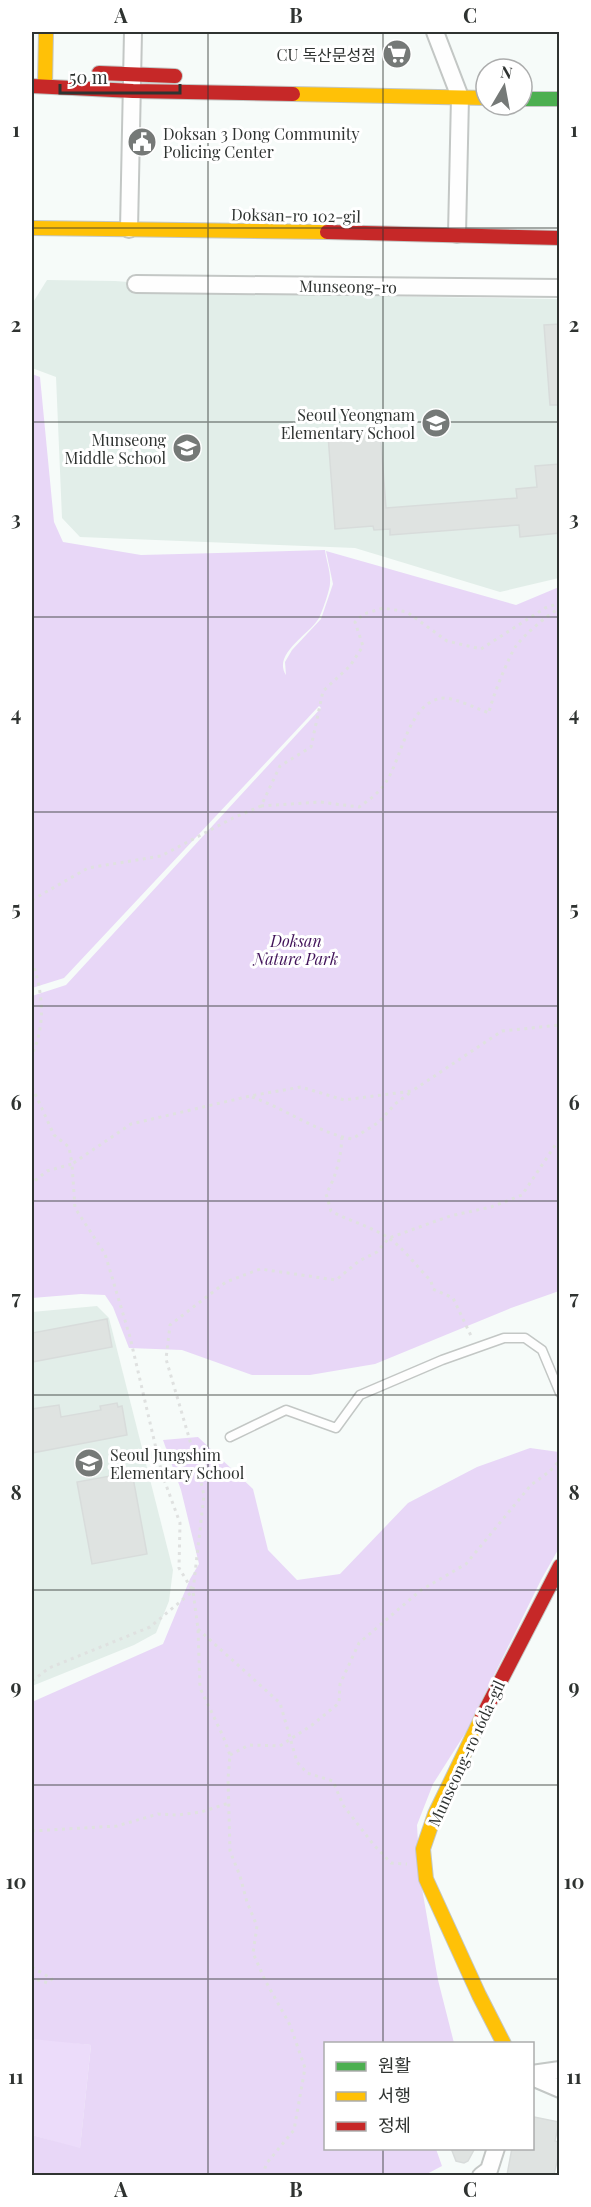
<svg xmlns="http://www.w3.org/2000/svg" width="591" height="2207" viewBox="0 0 591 2207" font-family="'Playfair Display','Noto Sans KR',serif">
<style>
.built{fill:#e2eee9}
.green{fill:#ecdcfa}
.forest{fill:#e8d7f7}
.building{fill:#dfe3e1;stroke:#d8dcdb;stroke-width:1.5}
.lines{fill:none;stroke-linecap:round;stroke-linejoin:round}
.lane-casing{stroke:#c3c7c5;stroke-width:11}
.street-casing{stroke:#c3c7c5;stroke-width:20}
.fast-casing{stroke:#c3c7c5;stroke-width:16}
.slow-casing{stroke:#c3c7c5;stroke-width:16}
.jam-casing{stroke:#c3c7c5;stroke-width:16}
.path{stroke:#dfe1e0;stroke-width:3;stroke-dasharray:3 4.5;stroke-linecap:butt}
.lane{stroke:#fefefe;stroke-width:8}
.street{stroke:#fefefe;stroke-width:16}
.fast{stroke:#4caf50;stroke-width:14}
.slow{stroke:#ffc107;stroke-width:14}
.jam{stroke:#c62828;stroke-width:14}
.grid{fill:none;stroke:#2f3331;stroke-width:1.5;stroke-opacity:0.55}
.labels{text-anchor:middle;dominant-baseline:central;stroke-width:6;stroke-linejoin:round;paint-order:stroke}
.poi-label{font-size:16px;fill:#2f3331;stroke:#fff;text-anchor:end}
.street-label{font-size:16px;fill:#2f3331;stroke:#fff}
.park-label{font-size:16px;font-style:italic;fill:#401258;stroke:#fff}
.neatline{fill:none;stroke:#2f3331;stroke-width:2}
.grid-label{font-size:20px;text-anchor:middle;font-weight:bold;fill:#2f3331}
</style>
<rect width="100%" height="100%" fill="#f6fbf9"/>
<g class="built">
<path d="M47 280 115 281 303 295 559 299V578L500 592 355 548 80 537 62 518 56 377 32 368V304Z"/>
<path d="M97 1306 109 1318 173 1570 169 1601 156 1633 134 1645 32 1686V1312Z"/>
</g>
<path class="green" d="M36 2038 91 2045 80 2149 32 2135V2039Z"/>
<g class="forest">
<path d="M32 374 40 377 54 522 63 542 141 555 325 550C326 560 331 572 330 583 330 590 322 612 319 618 310 634 272 654 286 675L285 662 292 650 321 619 333 584 326 551 516 605 559 587V1291L511 1308 375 1364 310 1375H252L182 1350 129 1348 113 1307 105 1295 81 1294 32 1298V996L66 985 321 708 319 706 64 978 32 988Z"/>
<path d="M198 1437 253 1489 268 1550 297 1580 340 1574 408 1503 477 1467 530 1448 559 1452V1548L541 1580 466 1732 433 1784 417 1825 420 1877 438 1980 454 2043 326 2044V2148L436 2149 442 2166 423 2176 32 2175V2135L80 2148 91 2045 32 2039V1702L163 1644 190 1579 199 1564 181 1490 163 1440Z"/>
</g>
<g class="building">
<path d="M560 324V405H550L544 325Z"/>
<path d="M380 431 386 508 517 498 516 489 537 487 535 466 560 464V533L520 537 519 525 390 535V529L374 530 373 526 335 529 328 435Z"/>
<path d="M107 1319 112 1347 32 1362V1333Z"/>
<path d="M117 1403 118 1407 122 1406 127 1435 32 1453V1409L59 1405 61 1417 101 1410 100 1406Z"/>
<path d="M132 1472 147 1554 92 1564 77 1482Z"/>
<path d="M534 2117 559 2122 555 2141 560 2142V2148L554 2175H507L512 2148H532Z"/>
<path d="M451 2148H475L468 2161 464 2163 456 2161Z"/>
</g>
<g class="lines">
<g class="lane-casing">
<path id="lane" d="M230 1437 286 1410 336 1428 360 1395 442 1360 504 1338H525L542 1350 560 1393"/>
</g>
<g class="street-casing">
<g id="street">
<path d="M435 32 460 97 457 234"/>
<path d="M129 229 133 32"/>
<path d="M136 284 560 288"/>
<path d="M532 2074 560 2070"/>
<path d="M532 2077 560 2089"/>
<path d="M481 2176 489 2170 496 2148"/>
</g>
</g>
<g class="fast-casing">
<path id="fast" d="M522 99H560"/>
</g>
<g class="slow-casing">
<g id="slow">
<path d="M45 86 46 32"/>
<path d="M293 94 486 98"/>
<path d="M32 228 327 232"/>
<path d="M482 1717 435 1814 423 1849 426 1879 479 1995 504 2044"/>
</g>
</g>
<g class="jam-casing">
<g id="jam">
<path d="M99 73 175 76"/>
<path d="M32 86 133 91 293 94"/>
<path d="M327 232 560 238"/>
<path d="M482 1717 560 1566"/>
</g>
</g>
<g class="path">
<path d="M261 806 320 802 359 807C369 800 379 793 386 782 402 758 409 700 444 698 455 698 478 709 489 713 491 700 509 656 516 646 527 632 545 617 560 608"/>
<path d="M32 900 88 868 161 856 233 818 261 806 280 766 311 747 323 691 350 666 363 646 355 622 364 614 383 608 407 612 447 641 481 649 545 608 560 603"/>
<path d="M32 961C43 992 46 1025 32 1054"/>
<path d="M32 1087 54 1135 69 1147 72 1164 47 1171 32 1183"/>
<path d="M252 1097C286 1109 316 1132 352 1139L379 1122 395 1104 411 1092"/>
<path d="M342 1137C341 1157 336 1177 326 1194L331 1211C349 1221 370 1226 387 1237 403 1247 417 1267 431 1281L433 1289 453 1298 472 1338"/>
<path d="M198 1629 280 1703 297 1762 307 1773 333 1781 343 1805 373 1844 391 1863 407 1864"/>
<path d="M32 1681 49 1668 150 1627 193 1591 204 1495 195 1458 166 1359 170 1325 226 1282 260 1269 336 1280 359 1261 377 1252 389 1238 450 1216 491 1207 522 1195 560 1138"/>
<path d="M230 1755 249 1745 280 1746 312 1725 339 1703 340 1684 359 1643 421 1590 466 1564 531 1485 550 1471 560 1460"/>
<path d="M32 1831 117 1826 158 1814 178 1815 201 1812 229 1803"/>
<path d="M32 1967 52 1979 48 1983 32 1978"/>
<path d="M263 2176 266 2164 294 2130 305 2068 290 2025 265 1980 253 1953 257 1926 247 1902 240 1876 230 1851 228 1779 230 1755 223 1736 200 1688 198 1629 193 1591 179 1568 180 1523 162 1474 130 1337 105 1254 75 1208 72 1164 131 1124 250 1096 301 1087 344 1100 412 1091 502 1031 560 1025"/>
</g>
<use href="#lane" class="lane"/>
<use href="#street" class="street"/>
<use href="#fast" class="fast"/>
<use href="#slow" class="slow"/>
<use href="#jam" class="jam"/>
</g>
<path class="grid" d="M208 32V2176M383 32V2044M32 228H560M32 422H560M32 617H560M32 812H560M32 1006H560M32 1201H560M32 1395H560M32 1590H560M32 1785H560M32 1979H560M383 2148V2176"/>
<defs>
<g id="supermarket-disc" transform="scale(1.5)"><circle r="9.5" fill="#757977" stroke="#fff"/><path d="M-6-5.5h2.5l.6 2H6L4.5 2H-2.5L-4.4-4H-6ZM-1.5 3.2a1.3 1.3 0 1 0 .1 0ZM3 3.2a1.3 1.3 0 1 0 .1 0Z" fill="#fff"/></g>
<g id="civic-disc" transform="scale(1.5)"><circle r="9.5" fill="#757977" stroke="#fff"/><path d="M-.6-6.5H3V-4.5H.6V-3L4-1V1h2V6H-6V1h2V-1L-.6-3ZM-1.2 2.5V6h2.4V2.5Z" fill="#fff"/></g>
<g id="school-disc" transform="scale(1.5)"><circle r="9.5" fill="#757977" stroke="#fff"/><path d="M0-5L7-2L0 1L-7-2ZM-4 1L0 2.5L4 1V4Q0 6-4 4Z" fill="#fff"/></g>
</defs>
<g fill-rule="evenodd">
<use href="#supermarket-disc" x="397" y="54"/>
<use href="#civic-disc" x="142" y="142"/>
<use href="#school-disc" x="436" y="423"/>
<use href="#school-disc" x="187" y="448"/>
<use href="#school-disc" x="89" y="1463"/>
</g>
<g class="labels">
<g class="poi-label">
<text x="376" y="54">CU 독산문성점</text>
<text x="163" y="133" text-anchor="start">Doksan 3 Dong Community<tspan x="163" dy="18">Policing Center</tspan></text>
<text x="415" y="414">Seoul Yeongnam<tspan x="415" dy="18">Elementary School</tspan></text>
<text x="166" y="439">Munseong<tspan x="166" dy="18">Middle School</tspan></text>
<text x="110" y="1454" text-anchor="start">Seoul Jungshim<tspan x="110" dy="18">Elementary School</tspan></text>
</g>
<g class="street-label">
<text transform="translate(296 215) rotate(1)">Doksan-ro 102-gil</text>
<text transform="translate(348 286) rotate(1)">Munseong-ro</text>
<text transform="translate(466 1753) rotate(-65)">Munseong-ro 16da-gil</text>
</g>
<g class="park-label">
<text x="296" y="940">Doksan<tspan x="296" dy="18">Nature Park</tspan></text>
</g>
</g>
<rect width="591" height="2207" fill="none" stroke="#ffffff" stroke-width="66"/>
<rect x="324" y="2042" width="210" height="108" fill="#ffffff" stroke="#acadad" stroke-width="1.5"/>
<rect x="336" y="2062" width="30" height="9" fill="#4caf50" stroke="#acadad" stroke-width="1.5"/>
<text x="378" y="2072" font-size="18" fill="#2f3331">원활</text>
<rect x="336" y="2092" width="30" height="9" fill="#ffc107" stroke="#acadad" stroke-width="1.5"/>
<text x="378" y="2102" font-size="18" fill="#2f3331">서행</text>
<rect x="336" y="2122" width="30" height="9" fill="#c62828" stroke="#acadad" stroke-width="1.5"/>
<text x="378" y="2132" font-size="18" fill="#2f3331">정체</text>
<g transform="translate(504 87) rotate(10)"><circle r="28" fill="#ffffff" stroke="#acadad" stroke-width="1.5"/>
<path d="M0-4.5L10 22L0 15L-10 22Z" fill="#757977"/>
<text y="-9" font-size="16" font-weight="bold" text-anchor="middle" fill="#2f3331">N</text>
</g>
<path d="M60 84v9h120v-9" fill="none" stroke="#2f3331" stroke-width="3"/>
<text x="69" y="84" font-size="18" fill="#2f3331" stroke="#ffffff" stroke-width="4.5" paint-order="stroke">50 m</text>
<rect x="33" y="33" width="525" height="2141" class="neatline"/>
<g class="grid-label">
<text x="121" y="23">A</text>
<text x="296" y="23">B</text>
<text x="470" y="23">C</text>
<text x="16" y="137">1</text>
<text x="574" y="137">1</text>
<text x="16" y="332">2</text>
<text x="574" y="332">2</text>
<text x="16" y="526">3</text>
<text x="574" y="526">3</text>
<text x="16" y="721">4</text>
<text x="574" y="721">4</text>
<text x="16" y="916">5</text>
<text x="574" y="916">5</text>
<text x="16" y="1110">6</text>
<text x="574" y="1110">6</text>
<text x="16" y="1305">7</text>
<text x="574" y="1305">7</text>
<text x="16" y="1500">8</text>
<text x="574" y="1500">8</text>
<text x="16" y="1694">9</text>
<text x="574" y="1694">9</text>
<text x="16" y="1889">10</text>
<text x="574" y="1889">10</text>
<text x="16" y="2084">11</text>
<text x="574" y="2084">11</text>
<text x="121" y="2197">A</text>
<text x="296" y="2197">B</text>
<text x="470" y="2197">C</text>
</g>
</svg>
